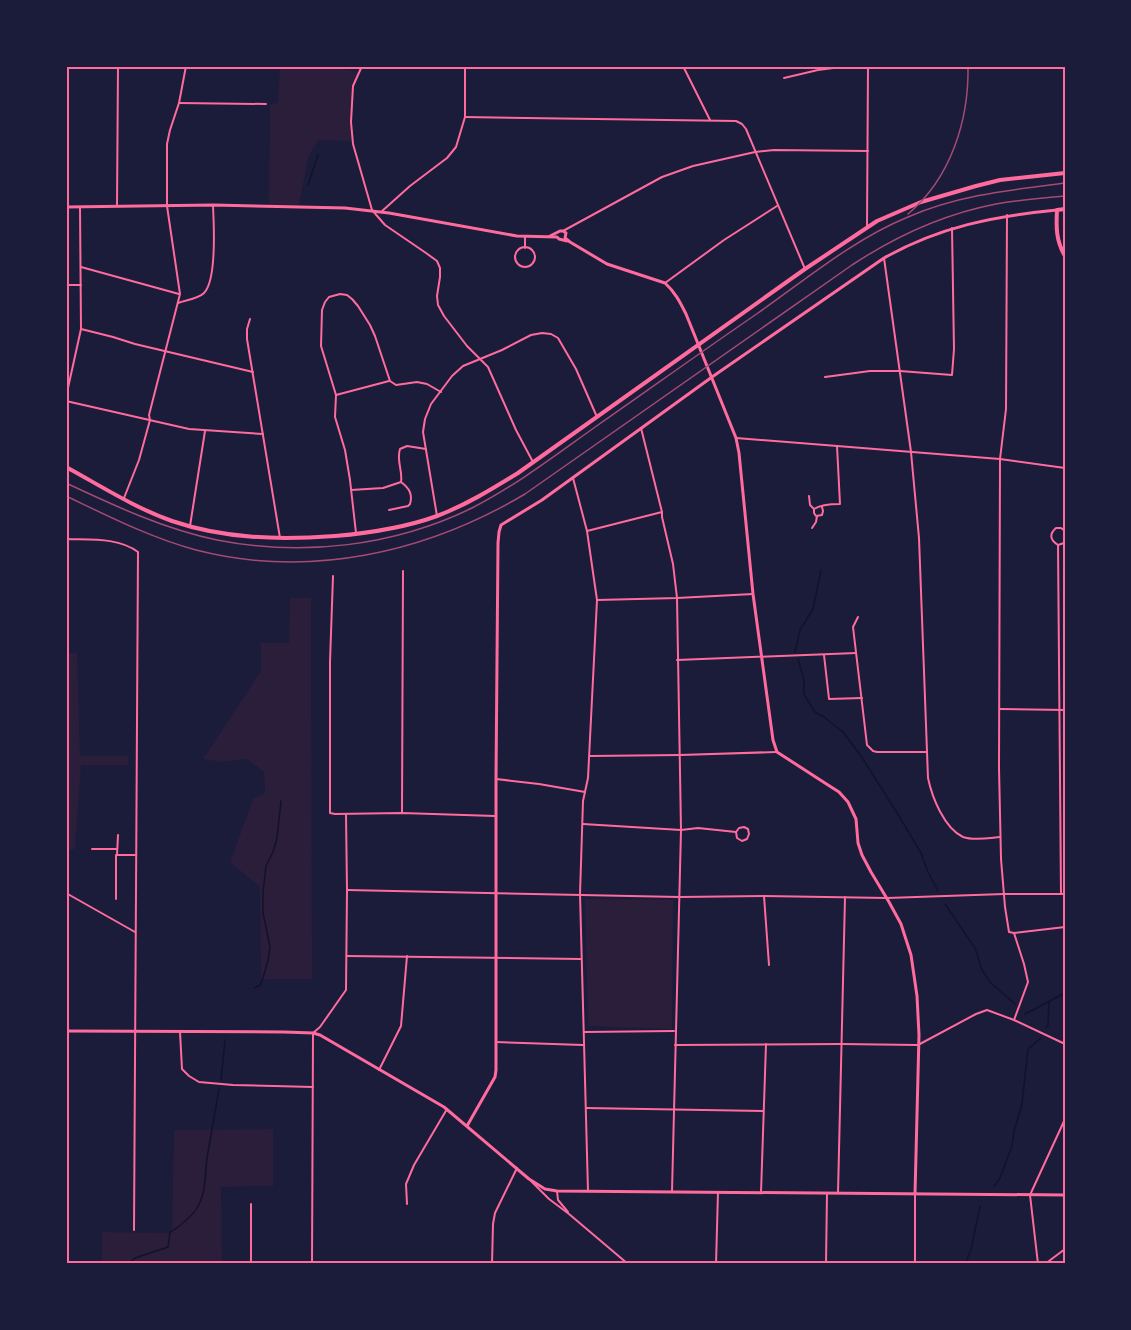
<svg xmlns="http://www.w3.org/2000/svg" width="1131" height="1330" viewBox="0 0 1131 1330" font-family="Quicksand,sans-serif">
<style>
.green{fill:#2a1e3b}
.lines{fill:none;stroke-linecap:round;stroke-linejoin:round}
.stream{stroke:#12122b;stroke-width:1.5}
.minor{stroke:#ff6b9d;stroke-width:2}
.tertiary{stroke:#ff6b9d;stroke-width:3}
.secondary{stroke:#ff6b9d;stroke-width:4}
.primary{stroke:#ff6b9d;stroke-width:4}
.rail{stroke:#a44b75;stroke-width:1.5}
.neatline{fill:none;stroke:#ff6b9d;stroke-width:2}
</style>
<rect width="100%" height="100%" fill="#1b1b3a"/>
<g class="green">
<path d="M280 66H323L359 72 352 89 351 141 318 140 308 158 299 206 269 205 270 104 278 103Z"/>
<path d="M290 598H311L312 979H261L260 887 230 862 253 799 265 793 264 772 247 759 222 762 203 759 261 671V643H289Z"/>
<path d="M66 653H77L80 756H128V765H81L75 849 66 850Z"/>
<path d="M585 899 673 900 672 1029 588 1026Z"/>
<path d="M273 1129V1186L221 1187 222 1264H102V1232L172 1233 174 1130Z"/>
</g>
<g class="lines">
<g class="stream">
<path d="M333 66V68"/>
<path d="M308 185 318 155"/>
<path d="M795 652 800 630 813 609 821 570"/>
<path d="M798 659 804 680V694L808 701 815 712 824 717 843 732 861 756 899 816 921 853 928 872 938 891"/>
<path d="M945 904 975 948 982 970 990 982 1015 1004"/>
<path d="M254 988 260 985 262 981 268 960 270 947 263 913V892L266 866 273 852 277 838 281 801"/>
<path d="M1025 1014 1065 993"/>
<path d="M1046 1028 1048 1025 1049 1002"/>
<path d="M221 1080 225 1040"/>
<path d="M994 1186 1000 1178 1012 1146 1014 1131 1022 1104 1028 1049 1041 1038"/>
<path d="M128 1264 135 1258 168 1247 170 1232C177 1229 193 1215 197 1208 206 1194 205 1174 207 1158 211 1135 215 1112 219 1089"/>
<path d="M965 1264 971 1250 980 1206"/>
</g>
<g class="minor">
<path d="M362 66 353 86 351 122 353 144 372 210 385 225 426 253 437 261 440 268V277L437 296 438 305 444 316 467 346 488 367 516 430 533 462"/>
<path d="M683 66 710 120"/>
<path d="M784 78 818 70 841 67 867 68"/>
<path d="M179 103 266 104"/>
<path d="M465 117 736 121 742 124 746 129 805 269"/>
<path d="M117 206 118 66"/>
<path d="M381 212 410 186 447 158 456 147 465 117V66"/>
<path d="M1007 215 1006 409 1000 459 999 768 1001 859 1005 907 1009 932 1014 933 1024 964 1028 982 1014 1020"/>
<path d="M867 227 868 66"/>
<path d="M563 231 662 177 693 166 755 152 774 150 868 151"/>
<path d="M525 236V248"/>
<circle cx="525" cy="257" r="10"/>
<path d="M884 258 911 452 919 538 928 778C932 797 944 828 963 837 974 841 989 838 1000 837"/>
<path d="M81 267 179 294"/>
<path d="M665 283 724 240 777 206"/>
<path d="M66 285H81"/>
<path d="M178 303C186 300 198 299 204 293 217 280 214 225 213 206"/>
<path d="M250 319 247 329V339L280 538"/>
<path d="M81 329 113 337 135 344 253 372"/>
<path d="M825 377 870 371H900L952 375 954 349 952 228"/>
<path d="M336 395 389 381"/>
<path d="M66 397 81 329 80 207"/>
<path d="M66 401 189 429 263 434"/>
<path d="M641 428 662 512V517L673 564 677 598 681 830 672 1192"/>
<path d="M736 438 1000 459 1065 468"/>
<path d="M573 478 587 531 597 600 588 778 583 801 580 894 588 1191"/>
<path d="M351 490 383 488 401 482"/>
<path d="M809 496 810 505 814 509"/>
<path d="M124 498 139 460 150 420 149 415 180 294 167 206V144L170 130 179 103 186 66"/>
<path d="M822 507 823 511 822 515 816 516 814 513V509C820 505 833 504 840 504L837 446"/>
<path d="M389 510 408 506 410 504C413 494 409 488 401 482 403 471 396 460 400 449L407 446 426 449"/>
<path d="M437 516 423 432 425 419 431 404 452 376 463 366 502 350 531 335 542 333 551 334 558 338 576 369 597 417"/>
<path d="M190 526 205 431"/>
<path d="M812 528 816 522 817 516"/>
<path d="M587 531 662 512"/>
<path d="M356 533 350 480 345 450 335 417 336 395 321 346 322 310 325 302 329 297 340 294 347 295 352 299 358 306 370 325 375 336 390 381 396 385 417 382 427 384 441 392"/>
<path d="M66 539C89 540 118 537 138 552L134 1230"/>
<path d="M1058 545 1064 543 1065 541"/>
<path d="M333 576 330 662V813L335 814 402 813 495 816"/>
<path d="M597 600 677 598 753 594"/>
<path d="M858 617 853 627 867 745 873 751 877 752H927"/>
<path d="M824 655 829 699 862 698"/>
<path d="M677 660 856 653"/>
<path d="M1000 709 1065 710"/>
<path d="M590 756 680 755 776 752"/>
<path d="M496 779 539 784 585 792"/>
<path d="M402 813 403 571"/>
<path d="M583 824 681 830 698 828 736 832 739 828 744 827 748 829 749 834 747 839 742 841 737 838 736 832"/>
<path d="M92 849H117"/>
<path d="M117 855 118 835"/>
<path d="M347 890 679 897 764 896 887 898 1004 894H1065"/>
<path d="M1061 894 1058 545C1050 540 1049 534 1056 528H1061L1065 531"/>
<path d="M764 896 769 965"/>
<path d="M116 899V855H135"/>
<path d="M1014 933 1065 927"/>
<path d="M66 934V893L135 932"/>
<path d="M347 956 581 959"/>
<path d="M180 1032 182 1069 189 1076 199 1082 233 1085 313 1087"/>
<path d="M584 1032 674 1031"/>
<path d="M496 1042 583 1045"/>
<path d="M675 1045 841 1044 918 1045 976 1014 987 1010 1014 1020 1065 1044"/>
<path d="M379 1070 401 1026 407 956"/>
<path d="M586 1108 763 1111"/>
<path d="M531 1181 549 1199 569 1214 628 1264"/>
<path d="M557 1191 558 1200 568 1212"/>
<path d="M761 1193 766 1044"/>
<path d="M838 1193 845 897"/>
<path d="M915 1194V1264"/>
<path d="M407 1204 406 1184 414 1165 447 1109"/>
<path d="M251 1264V1204"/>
<path d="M312 1264 313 1033 320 1027 346 990 347 890 346 814"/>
<path d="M492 1264 493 1224 495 1213 517 1168"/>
<path d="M716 1264 718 1192"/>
<path d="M826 1264 827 1193"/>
<path d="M1038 1264 1030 1195 1065 1119"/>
<path d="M1045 1264 1065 1249"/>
</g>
<g class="tertiary">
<path d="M66 207 213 205 345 208 389 213 517 236 557 237 559 239 567 241"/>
<path d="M550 236 560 231H563L566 233 565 238 570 242 607 264 665 283C675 292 680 302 686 314L736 438 739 453 753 594 773 740 777 752 828 785 839 792 848 802 856 819 858 843 862 855 871 872 889 902 901 924 911 955 917 996 919 1035 915 1194"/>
<path d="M66 1031 284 1032 313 1033 320 1035 444 1107 529 1179 545 1189 557 1191 1065 1195"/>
<path d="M467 1126 495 1077 496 1070V779L498 543 499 532 501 525 542 500 712 377 884 258C939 227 994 216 1057 210"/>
</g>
<path class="secondary" d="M66 467C101 486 135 508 172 521 225 539 279 540 335 536 370 533 404 528 437 516 466 505 492 489 518 473L805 269 877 221 921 202 976 186 1000 180 1065 173"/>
<path class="primary" d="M1065 209 1057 210C1056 227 1056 241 1065 256"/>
<g class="rail">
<path d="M908 214C951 178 969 120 968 66"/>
<path d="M66 483C115 506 164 529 217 540 303 557 394 546 472 508 517 485 557 454 598 425 651 388 704 350 758 313 805 280 854 239 908 217 959 195 1010 190 1065 183"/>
<path d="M66 496C108 516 151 538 196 550 309 579 426 553 525 494L852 265C896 236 944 214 996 204 1019 200 1042 198 1065 196"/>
</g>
</g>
<rect width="1131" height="1330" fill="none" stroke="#1b1b3a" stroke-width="135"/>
<rect x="68" y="68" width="996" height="1194" class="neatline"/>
</svg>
